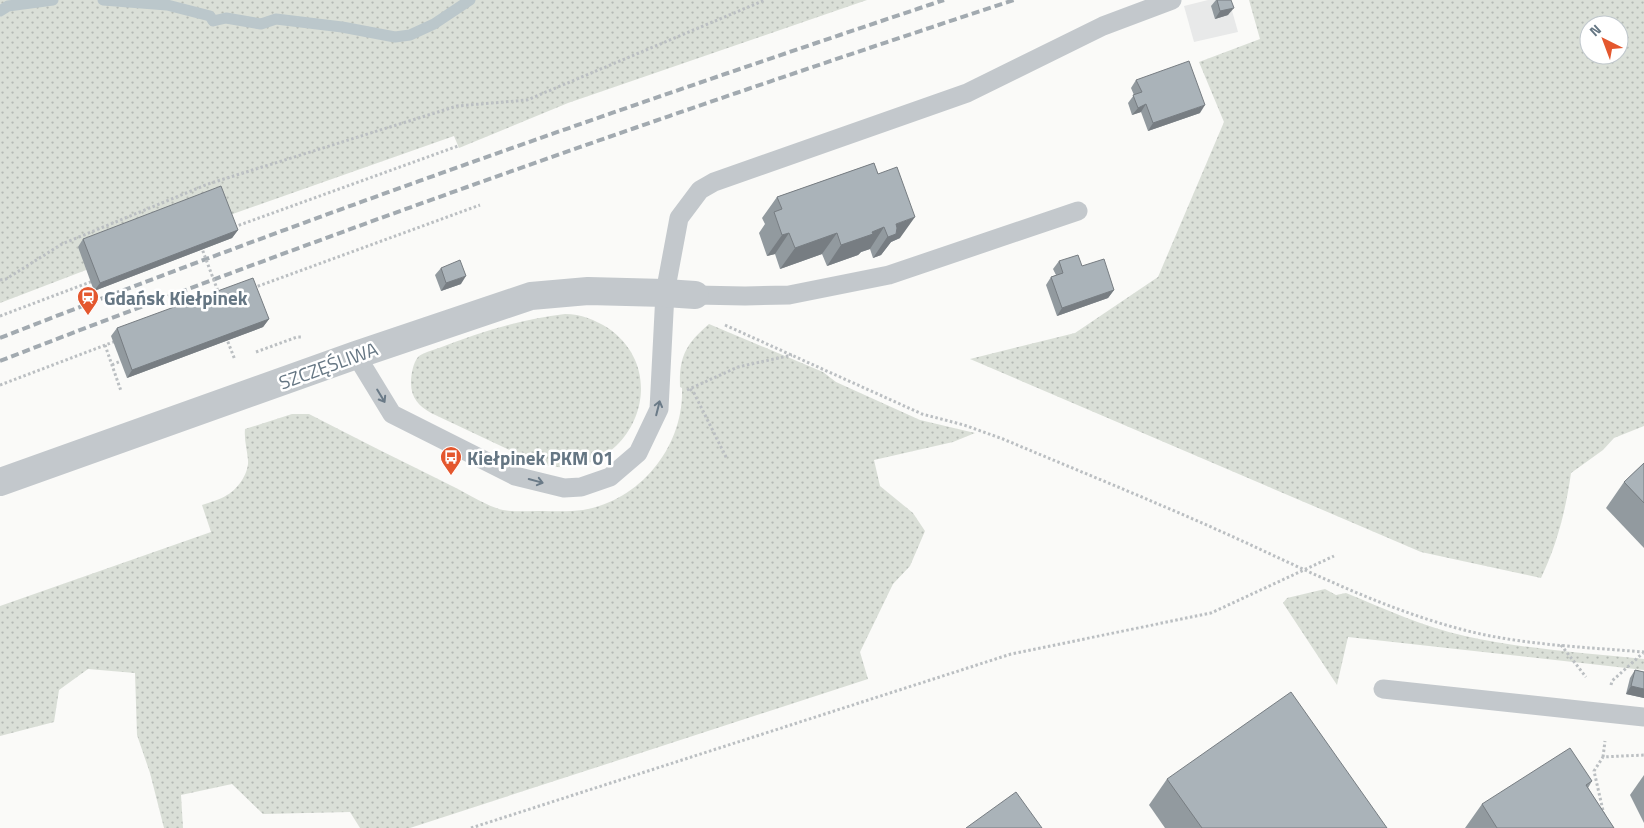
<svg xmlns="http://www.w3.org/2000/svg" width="1644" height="828" viewBox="0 0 1644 828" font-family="'Titillium Web',sans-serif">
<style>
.built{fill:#e8e9e9}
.grass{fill:url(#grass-dots);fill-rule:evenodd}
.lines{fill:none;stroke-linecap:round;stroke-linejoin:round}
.stream{stroke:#bbc7cb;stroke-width:11}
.path{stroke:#bbbfc2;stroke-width:3;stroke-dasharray:2.5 2.5;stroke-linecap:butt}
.lane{stroke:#c3c8cc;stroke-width:19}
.street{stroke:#c3c8cc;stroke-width:28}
.rail{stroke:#a2aab0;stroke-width:4;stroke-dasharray:8 4;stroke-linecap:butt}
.path-bridge{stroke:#bbbfc2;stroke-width:3;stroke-dasharray:2.5 2.5;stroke-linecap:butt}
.wall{fill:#929a9f}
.shaded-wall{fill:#777d82}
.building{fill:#aab3b9;stroke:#777d82}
.oneway{stroke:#6a7a87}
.labels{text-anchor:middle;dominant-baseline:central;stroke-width:5;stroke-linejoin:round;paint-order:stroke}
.poi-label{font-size:19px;font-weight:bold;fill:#657683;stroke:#fff;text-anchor:start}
.street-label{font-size:19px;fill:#657683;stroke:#fff}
</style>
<defs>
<pattern id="grass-dots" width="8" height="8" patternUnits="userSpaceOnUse" patternTransform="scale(1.25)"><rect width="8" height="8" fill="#dadfd7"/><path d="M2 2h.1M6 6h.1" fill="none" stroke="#b4b9b4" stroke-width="1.8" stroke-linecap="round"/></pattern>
</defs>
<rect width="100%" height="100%" fill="#fafaf8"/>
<path class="built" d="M1208 0H1229L1238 32 1194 42 1184 6Z"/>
<g class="grass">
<path d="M0 0H867L568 103 459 148 454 136 227 216 0 303Z"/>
<path d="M1249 0H1644V426L1614 438 1603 450 1571 473C1566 509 1557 545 1541 578L1421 552 970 359 1075 333 1158 277 1224 122 1199 62 1260 39ZM1589 25H1619V55H1589Z"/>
<path d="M565 314C581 314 595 320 608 328 680 378 624 490 537 463L431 413C419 406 411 398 411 383 411 375 413 363 418 357 422 353 433 350 439 348 479 332 522 319 565 314Z"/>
<path d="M709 324 823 372 836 382 920 420 975 433 953 442 874 460 880 486 913 513 925 531 910 566 893 584 860 652 868 679 410 828H360L350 812 263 814 232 784 181 795 183 828H164L150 773 137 735 135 673 88 669 59 690 54 722 0 736V606L211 532 202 505C210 502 220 500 227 495 238 489 249 473 248 460 247 449 244 440 245 429L292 414H309C355 438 402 461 448 484 463 491 488 507 503 510 514 512 527 511 538 511 552 511 569 512 583 510 641 500 684 446 682 388L680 387C679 356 686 344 709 324Z"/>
<path d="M1325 589 1336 595 1346 593C1385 609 1424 627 1465 636 1524 649 1584 653 1644 659V670L1348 637 1337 685 1283 603 1287 598Z"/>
</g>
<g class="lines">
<g class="stream">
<path d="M103 0 167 5 210 16 213 21 226 18 261 24 276 19 342 27 395 37 410 35 434 24 470 0"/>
<path d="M0 11 8 6 53 0"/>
</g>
<g class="path">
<path d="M234 227 458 146"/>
<path d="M0 280 6 279 62 244 208 184 457 106 527 100 765 0"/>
<path d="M253 288 480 205"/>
<path d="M0 316 93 281"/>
<path d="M725 325 922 414 964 425 1003 439C1086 474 1171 508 1253 546 1322 578 1391 611 1464 630 1522 645 1584 647 1644 652"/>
<path d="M226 337 235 360"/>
<path d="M105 345 121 391"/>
<path d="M256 352 297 337H303"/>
<path d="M112 365 123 360"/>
<path d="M0 385 116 341"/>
<path d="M690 389 694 393 727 459"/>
<path d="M687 390 738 367 792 355"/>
<path d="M1561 645 1586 677"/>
<path d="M1611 685 1612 681 1643 653"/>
<path d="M1603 757 1605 741"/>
<path d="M1604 815 1594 771 1603 757 1644 755"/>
<path d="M471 828 1011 654 1211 613 1334 556"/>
</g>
<g class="lane">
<path d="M695 295 745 296 789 295 889 275 1078 211"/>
<path d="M356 355 392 414 515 476 564 488 581 487 610 477 638 453 659 409 665 293 679 218 700 190 714 182 967 93 1103 26 1172 0"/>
<path d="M1383 689 1644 717"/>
</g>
<path class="street" d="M0 482 356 355 531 296 588 291 665 293 695 295"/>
<g class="rail">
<path d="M0 338C311 216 627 106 944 0"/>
<path d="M0 361C334 231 673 112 1014 0"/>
</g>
<path class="path-bridge" d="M201 246 219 294"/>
</g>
<g class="wall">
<path d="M1216 0H1231L1228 15 1215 19 1211 6Z"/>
<path d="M1136 80 1200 113 1148 131 1141 112 1132 115 1128 103 1134 95 1131 88Z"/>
<path d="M874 163 900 238 891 242 881 255 873 258 870 249 861 252 858 255 827 266 822 254 780 269 775 254 767 256 759 233 765 224 762 218 777 197Z"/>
<path d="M238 230 232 238 94 291 78 247 83 239Z"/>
<path d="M1059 261 1082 266 1114 290 1108 298 1057 316 1046 285 1051 277 1056 275 1053 269Z"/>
<path d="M441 268 461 284 441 291 435 275Z"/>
<path d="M269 319 263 327 127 378 111 336 117 328Z"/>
<path d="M1644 463V548L1606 508 1624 482Z"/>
<path d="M1635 670 1644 672V698L1626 694 1630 678Z"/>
<path d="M1644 775V823L1630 795Z"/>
<path d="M1167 779 1387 828H1165L1149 805Z"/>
<path d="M1592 781 1588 788 1614 828H1465L1482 804Z"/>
</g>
<g class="shaded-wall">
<path d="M1234 8 1228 15 1215 19 1220 11Z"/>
<path d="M1146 104 1141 112 1132 115 1138 108Z"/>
<path d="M1205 105 1200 113 1148 131 1153 123Z"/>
<path d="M915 217 900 238 891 242 881 255 873 258 896 224Z"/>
<path d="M884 227 870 249 861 252 858 255 827 266 841 245Z"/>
<path d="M238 230 232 238 94 291 100 283Z"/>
<path d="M789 233 775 254 767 256 782 235Z"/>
<path d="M837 233 822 254 780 269 795 248Z"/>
<path d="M466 276 461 284 441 291 446 283Z"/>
<path d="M1114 290 1108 298 1057 316 1062 308Z"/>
<path d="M269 319 263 327 127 378 132 370Z"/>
<path d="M1631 686 1644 689V698L1626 694Z"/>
</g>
<g class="building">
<path d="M1217 0H1231L1234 8 1220 11Z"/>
<path d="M1189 61 1205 105 1153 123 1146 104 1138 108 1133 95 1142 92 1136 80Z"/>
<path d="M874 163 878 174 897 167 915 217 896 224 897 228 896 234 888 237 884 227 872 232 873 234 841 245 837 233 795 248 789 233 782 235 774 212 782 209 777 197Z"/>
<path d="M221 186 238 230 100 283 83 239Z"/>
<path d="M1078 255 1082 266 1104 259 1114 290 1062 308 1051 277 1063 273 1059 261Z"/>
<path d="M460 260 466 276 446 283 441 268Z"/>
<path d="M253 278 269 319 132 370 117 328Z"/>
<path d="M1644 463V503L1624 482Z"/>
<path d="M1635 670 1644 672V689L1631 686Z"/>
<path d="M1291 692 1387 828H1202L1167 779Z"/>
<path d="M1570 748 1592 781 1586 785 1614 828H1497L1482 804Z"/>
<path d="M1016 792 1042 828H966Z"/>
</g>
<defs><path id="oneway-shaft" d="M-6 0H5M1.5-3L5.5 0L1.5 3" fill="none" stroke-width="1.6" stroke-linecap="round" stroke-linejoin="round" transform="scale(1.25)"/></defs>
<g class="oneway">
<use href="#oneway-shaft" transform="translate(381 396) rotate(59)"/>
<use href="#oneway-shaft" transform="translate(658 408) rotate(-76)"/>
<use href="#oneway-shaft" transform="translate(536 481) rotate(15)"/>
</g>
<defs>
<g id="station-pin" transform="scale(1.125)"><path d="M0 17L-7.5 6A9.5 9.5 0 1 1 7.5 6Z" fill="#e4572e" stroke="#fff"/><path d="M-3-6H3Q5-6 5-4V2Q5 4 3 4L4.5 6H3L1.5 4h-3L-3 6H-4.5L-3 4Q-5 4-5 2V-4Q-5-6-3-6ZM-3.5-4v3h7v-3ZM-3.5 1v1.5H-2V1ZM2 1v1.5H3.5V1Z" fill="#fff"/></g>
<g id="bus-pin" transform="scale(1.125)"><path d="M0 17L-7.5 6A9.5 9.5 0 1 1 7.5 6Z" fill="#e4572e" stroke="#fff"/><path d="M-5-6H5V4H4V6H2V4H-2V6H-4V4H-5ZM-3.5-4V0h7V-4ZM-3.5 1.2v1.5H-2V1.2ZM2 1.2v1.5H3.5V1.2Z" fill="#fff"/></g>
</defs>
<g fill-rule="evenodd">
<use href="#station-pin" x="88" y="297"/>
<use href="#bus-pin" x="451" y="457"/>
</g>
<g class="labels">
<g class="poi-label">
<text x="104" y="297">Gdańsk Kiełpinek</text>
<text x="467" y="457">Kiełpinek PKM 01</text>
</g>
<g class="street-label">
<text transform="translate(328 365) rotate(-20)">SZCZĘŚLIWA</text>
</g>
</g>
<g transform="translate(1604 40) rotate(318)"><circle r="24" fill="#ffffff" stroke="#c1c8cd"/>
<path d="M0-4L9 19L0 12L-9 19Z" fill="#e4572e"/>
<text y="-8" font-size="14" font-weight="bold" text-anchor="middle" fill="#657683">N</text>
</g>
</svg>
